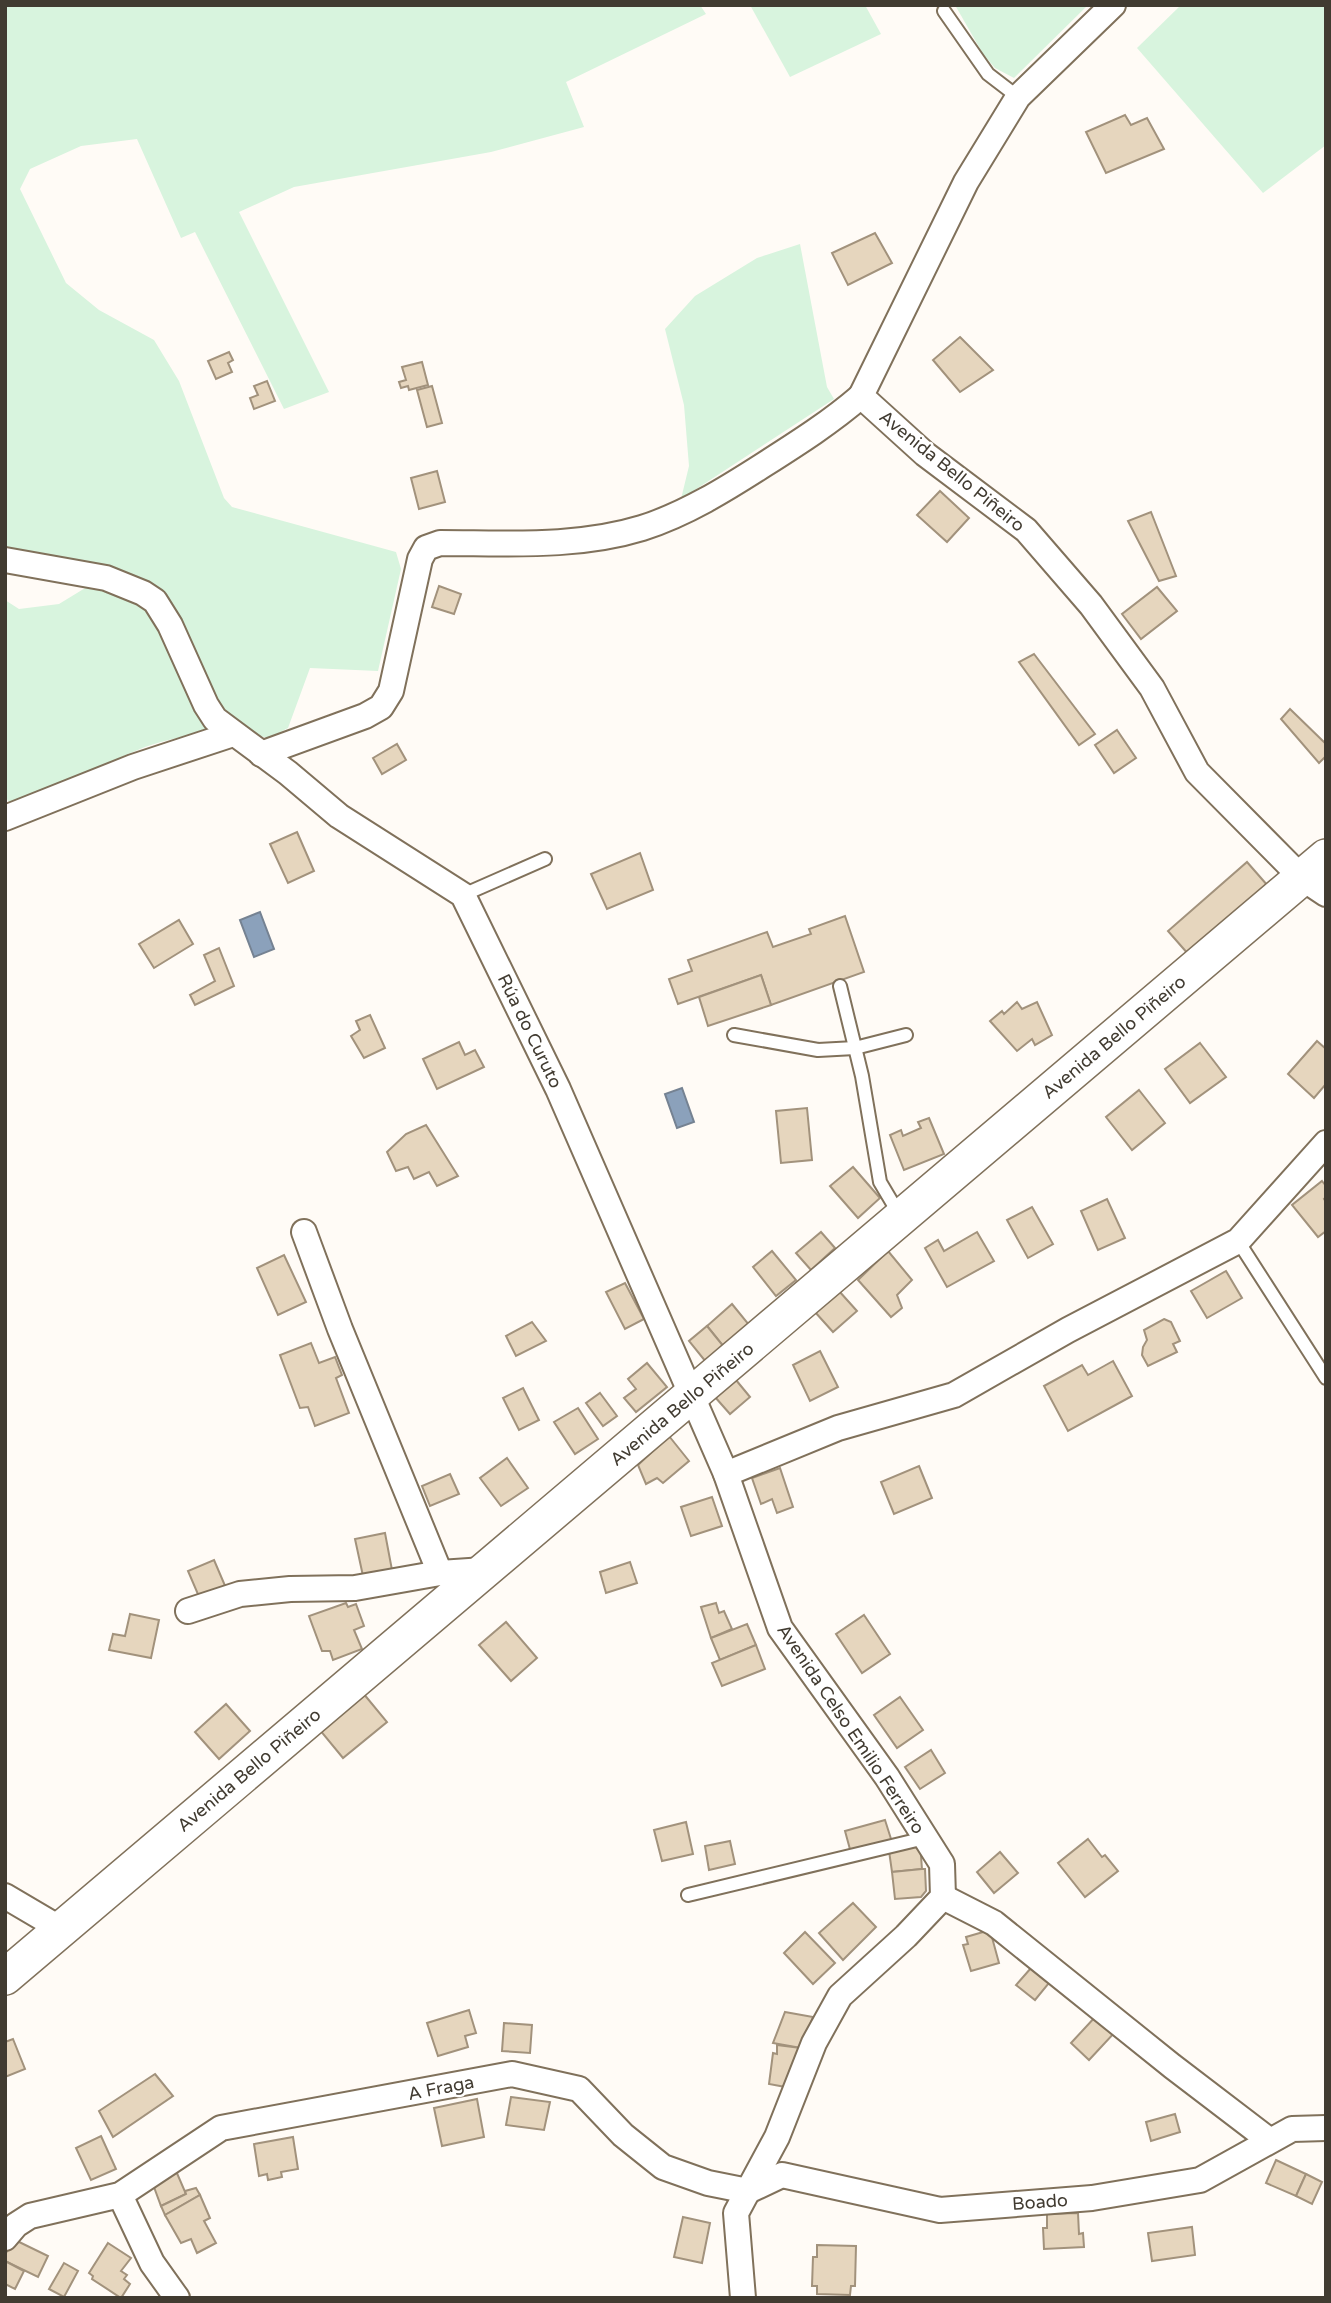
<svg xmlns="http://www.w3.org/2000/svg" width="1331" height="2303" viewBox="0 0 1331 2303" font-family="'Varela Round',sans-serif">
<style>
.green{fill:#d8f4de}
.water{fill:#8ba1bb;stroke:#758292;stroke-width:2}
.building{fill:#e6d6be;stroke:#a2927c;stroke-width:2}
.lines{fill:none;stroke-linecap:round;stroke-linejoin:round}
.lane-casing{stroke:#80715b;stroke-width:16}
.street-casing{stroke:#80715b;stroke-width:28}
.secondary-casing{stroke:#80715b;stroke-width:38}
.lane{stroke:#fff;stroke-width:12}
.street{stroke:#fff;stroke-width:24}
.secondary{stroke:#fff;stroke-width:35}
.labels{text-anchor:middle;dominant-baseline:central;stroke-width:5;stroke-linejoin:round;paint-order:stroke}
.street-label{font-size:18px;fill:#413b31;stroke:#fff}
</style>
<rect width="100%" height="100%" fill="#fffbf6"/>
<g class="green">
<path d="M5 5H700L706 14 566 82 584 127 491 152 294 187 239 212 329 392 284 409 195 232 181 238 137 139 81 146 30 169 20 189 66 283 99 310 154 340 179 381 224 498 232 507 396 552 401 569 378 671 310 668 288 728 269 738 242 732 221 716 175 619 42 557 5 548Z"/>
<path d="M750 5H865L881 34 790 77Z"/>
<path d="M955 5H1088L1014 78 995 68 983 54Z"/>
<path d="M1181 5H1326V145L1263 193 1137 48Z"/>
<path d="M800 244 827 387 834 399 681 499 689 466 684 405 665 329 695 296 757 258Z"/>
<path d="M95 582 154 609 214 731C191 735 167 739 145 747 100 765 58 788 12 805L5 797V600L19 609 59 604Z"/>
</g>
<g class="water">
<path d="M260 912 274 949 254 957 240 920Z"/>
<path d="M682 1088 694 1122 677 1128 665 1094Z"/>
</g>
<g class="building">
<path d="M1125 115 1131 125 1147 118 1164 149 1106 173 1086 132Z"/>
<path d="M875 233 892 263 848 285 832 253Z"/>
<path d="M960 337 993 370 960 392 933 360Z"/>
<path d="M229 352 233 360 228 363 232 372 216 379 208 361Z"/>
<path d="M422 362 428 385 409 390 408 386 401 388 399 382 406 380 402 367Z"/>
<path d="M267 381 275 401 254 409 250 398 258 395 254 386Z"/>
<path d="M432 386 442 423 427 427 417 390Z"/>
<path d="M437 471 445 502 419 509 411 478Z"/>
<path d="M940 491 969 518 947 542 917 515Z"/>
<path d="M1151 512 1176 576 1159 581 1128 521Z"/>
<path d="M439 586 461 594 454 614 432 607Z"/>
<path d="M1157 587 1177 611 1141 639 1122 614Z"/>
<path d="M1034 654 1095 734 1079 745 1019 662Z"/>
<path d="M1290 709 1326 744V756L1319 763 1281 719Z"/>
<path d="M1117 730 1136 758 1114 773 1095 745Z"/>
<path d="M397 744 406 760 382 774 373 758Z"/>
<path d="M297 832 314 871 288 883 270 844Z"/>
<path d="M640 853 653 890 607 909 591 874Z"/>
<path d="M1247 862 1268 886 1189 955 1168 931Z"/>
<path d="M845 916 864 972 771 1005 761 975 678 1004 669 979 692 971 688 960 767 932 773 947 811 934 809 929Z"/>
<path d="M179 920 193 944 154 968 139 944Z"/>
<path d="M219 948 234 986 195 1005 190 995 215 981 204 955Z"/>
<path d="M761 975 771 1005 708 1026 699 997Z"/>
<path d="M1017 1002 1022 1009 1037 1002 1052 1035 1035 1045 1032 1039 1017 1051 990 1021 1002 1011 1004 1014Z"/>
<path d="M370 1015 385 1048 364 1058 351 1036 360 1030 356 1021Z"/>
<path d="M1317 1041 1326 1049V1084L1314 1098 1288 1074Z"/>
<path d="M459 1042 465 1055 475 1050 484 1067 437 1089 423 1059Z"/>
<path d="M1200 1043 1226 1077 1190 1103 1165 1069Z"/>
<path d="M1139 1090 1165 1123 1132 1150 1106 1117Z"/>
<path d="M807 1108 812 1160 781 1163 776 1111Z"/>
<path d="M929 1118 944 1154 904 1170 890 1135 901 1130 903 1136 921 1128 918 1122Z"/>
<path d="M426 1125 458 1176 437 1186 429 1172 414 1179 408 1167 396 1171 387 1152 406 1134Z"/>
<path d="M853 1167 880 1198 858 1218 830 1186Z"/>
<path d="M1322 1181 1326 1186V1197L1324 1199 1326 1202V1231L1318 1237 1292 1205Z"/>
<path d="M1107 1199 1125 1238 1098 1250 1081 1211Z"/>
<path d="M1032 1207 1053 1244 1028 1258 1007 1220Z"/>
<path d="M821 1232 835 1248 811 1270 796 1253Z"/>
<path d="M977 1232 994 1261 947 1287 925 1248 938 1240 944 1251Z"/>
<path d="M772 1251 796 1280 776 1296 753 1267Z"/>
<path d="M888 1251 912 1280 897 1295 902 1308 891 1317 858 1280Z"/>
<path d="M284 1255 306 1302 278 1315 257 1268Z"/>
<path d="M1226 1271 1242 1298 1207 1318 1191 1291Z"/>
<path d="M625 1283 644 1319 625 1329 606 1292Z"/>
<path d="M839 1291 857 1311 833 1332 815 1312Z"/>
<path d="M732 1304 750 1326 724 1347 707 1326Z"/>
<path d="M1164 1319 1171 1322 1180 1341 1173 1344 1177 1352 1148 1366 1142 1355 1143 1347 1147 1340 1144 1330Z"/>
<path d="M532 1322 546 1341 516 1356 506 1336Z"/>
<path d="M707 1326 724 1347 706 1362 689 1341Z"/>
<path d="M311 1343 319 1363 335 1357 342 1375 336 1378 349 1413 315 1426 308 1407 300 1408 280 1355Z"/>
<path d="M820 1351 838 1387 810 1401 793 1365Z"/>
<path d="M1113 1361 1132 1396 1068 1431 1044 1386 1082 1365 1088 1375Z"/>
<path d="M647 1363 667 1387 636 1412 624 1398 636 1389 628 1379Z"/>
<path d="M736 1380 750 1397 730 1414 715 1397Z"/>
<path d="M523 1388 539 1420 519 1430 503 1398Z"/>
<path d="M600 1393 617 1416 603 1426 586 1403Z"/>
<path d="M578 1408 598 1439 575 1454 554 1422Z"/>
<path d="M669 1436 689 1461 663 1483 657 1478 646 1484 638 1465Z"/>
<path d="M507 1458 528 1488 501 1506 480 1478Z"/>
<path d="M919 1466 932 1498 894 1514 881 1482Z"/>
<path d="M780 1468 793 1507 777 1513 772 1499 761 1504 752 1478Z"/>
<path d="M450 1474 459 1494 430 1506 422 1486Z"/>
<path d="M712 1497 722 1526 691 1536 681 1507Z"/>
<path d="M385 1533 392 1570 363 1576 355 1539Z"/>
<path d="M214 1560 226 1588 200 1599 188 1571Z"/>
<path d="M630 1562 637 1583 606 1593 600 1572Z"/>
<path d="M346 1603 348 1607 356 1604 364 1626 354 1630 362 1649 333 1660 330 1651H322L309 1616Z"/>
<path d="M716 1603 719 1613 724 1611 732 1629 711 1638 701 1607Z"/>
<path d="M130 1614 159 1620 151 1658 109 1650 113 1634 125 1636Z"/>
<path d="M864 1615 890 1654 862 1673 836 1634Z"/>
<path d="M506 1622 537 1658 511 1681 479 1645Z"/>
<path d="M747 1624 756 1645 720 1660 711 1638Z"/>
<path d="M756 1645 765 1669 722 1686 712 1663Z"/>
<path d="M363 1693 387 1722 343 1758 319 1729Z"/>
<path d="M900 1697 923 1730 897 1748 874 1715Z"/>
<path d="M226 1704 250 1731 219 1759 195 1732Z"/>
<path d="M931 1750 945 1773 920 1789 905 1767Z"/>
<path d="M885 1820 892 1842 851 1853 845 1831Z"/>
<path d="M686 1822 693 1854 662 1861 654 1830Z"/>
<path d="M1088 1839 1102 1857 1105 1855 1118 1871 1085 1897 1058 1863Z"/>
<path d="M730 1841 735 1864 709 1870 705 1846Z"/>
<path d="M920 1843 922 1869 892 1872 889 1851Z"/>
<path d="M1000 1852 1018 1873 994 1893 977 1872Z"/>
<path d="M922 1869H925L926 1891 921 1897 895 1899 892 1872Z"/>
<path d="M853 1903 876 1927 843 1960 819 1933Z"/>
<path d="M990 1930 999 1963 971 1971 963 1945 968 1944 966 1937Z"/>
<path d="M805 1932 835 1963 813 1984 784 1953Z"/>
<path d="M1031 1968 1049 1983 1035 2000 1016 1985Z"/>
<path d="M469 2010 476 2033 465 2036 468 2047 438 2056 427 2023Z"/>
<path d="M785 2012 813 2017 801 2048 773 2043Z"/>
<path d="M1097 2015 1116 2031 1089 2060 1071 2043Z"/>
<path d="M504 2023 532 2025 530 2053 502 2051Z"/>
<path d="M13 2039 25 2069 5 2077V2042Z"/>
<path d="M777 2045 801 2048 791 2088 769 2084 773 2053 777 2054Z"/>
<path d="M155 2074 173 2096 113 2137 99 2111Z"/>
<path d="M511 2097 550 2102 544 2130 506 2125Z"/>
<path d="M477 2099 484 2137 442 2146 434 2108Z"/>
<path d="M1175 2114 1180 2132 1151 2141 1146 2122Z"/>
<path d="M101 2136 116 2169 91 2180 76 2148Z"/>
<path d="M293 2137 298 2169 281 2172 282 2177 268 2180 267 2174 259 2176 254 2144Z"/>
<path d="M1276 2160 1306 2174 1296 2196 1266 2183Z"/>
<path d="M173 2164 186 2194 161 2206 151 2179Z"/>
<path d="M1306 2174 1322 2182 1312 2204 1296 2196Z"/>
<path d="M196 2188 200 2195 165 2215 161 2206 186 2194 185 2191Z"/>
<path d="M200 2195 210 2218 204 2221 216 2243 197 2253 191 2239 181 2243 165 2215Z"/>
<path d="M1078 2213 1079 2234 1083 2233 1084 2247 1044 2249 1043 2228H1047V2214Z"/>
<path d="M683 2217 710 2223 702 2263 674 2257Z"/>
<path d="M1192 2227 1195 2255 1152 2261 1148 2233Z"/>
<path d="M13 2239 48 2256 38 2277 5 2261V2255Z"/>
<path d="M108 2243 131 2258 121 2271 127 2275 124 2279 130 2284 121 2298 92 2279 93 2276 89 2273Z"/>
<path d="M817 2245 856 2246 855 2286H851L850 2295 817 2294V2286H812L813 2257H817Z"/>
<path d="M5 2261 24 2271 15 2289 5 2284Z"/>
<path d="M64 2263 78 2271 64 2297 49 2289Z"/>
</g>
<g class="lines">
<g class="lane-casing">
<g id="lane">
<path d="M944 11 988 74 1018 97"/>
<path d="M463 895 545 859"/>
<path d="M840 986 862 1076 880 1182 899 1214"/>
<path d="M734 1035 818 1050 855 1048 906 1035"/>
<path d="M1238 1241 1326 1378"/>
<path d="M688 1895 925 1838"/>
</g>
</g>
<g class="street-casing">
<g id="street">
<path d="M1113 5 1018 97 966 182 861 396 925 454 1026 530 1091 605 1152 688 1197 772 1302 878 1326 894"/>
<path d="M5 560 106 578 143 593 155 601 170 625 206 705 215 719 288 773 339 816 463 895 558 1089 726 1474 780 1628 887 1777 942 1864 943 1897 906 1936 840 1996 814 2043 777 2137 736 2213 743 2298"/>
<path d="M261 754 365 716 381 707 391 691 420 559 426 548 440 543C507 543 577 548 642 528 686 514 726 489 765 464 798 443 831 422 861 396"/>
<path d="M5 818 133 767 233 734"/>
<path d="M304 1232 340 1329 440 1573 484 1570"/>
<path d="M726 1474 838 1428 954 1395 1068 1330 1238 1241 1326 1143"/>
<path d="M188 1611 240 1594 290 1589 355 1588 440 1573"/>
<path d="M5 1896 61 1929"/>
<path d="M943 1897 994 1923 1172 2066 1269 2140"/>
<path d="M120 2195 152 2263 177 2298"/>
<path d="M5 2238 16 2225 30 2216 120 2195 221 2128 512 2074 579 2089 623 2135 663 2167 708 2183 748 2191 782 2175 940 2210 1092 2198 1200 2180 1292 2129 1326 2128"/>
</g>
</g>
<g class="secondary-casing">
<path id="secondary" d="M5 1977 1326 857"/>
</g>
<use href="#lane" class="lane"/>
<use href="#street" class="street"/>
<use href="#secondary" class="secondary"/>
</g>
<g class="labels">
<g class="street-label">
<text transform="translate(952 471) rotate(39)">Avenida Bello Piñeiro</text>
<text transform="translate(530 1031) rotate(64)">Rúa do Curuto</text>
<text transform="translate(1114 1037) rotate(-40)">Avenida Bello Piñeiro</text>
<text transform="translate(682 1404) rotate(-40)">Avenida Bello Piñeiro</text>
<text transform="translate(851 1729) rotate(56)">Avenida Celso Emilio Ferreiro</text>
<text transform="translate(249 1770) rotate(-40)">Avenida Bello Piñeiro</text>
<text transform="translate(441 2088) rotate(-11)">A Fraga</text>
<text transform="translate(1040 2202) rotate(-4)">Boado</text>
</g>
</g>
<rect width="1331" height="2303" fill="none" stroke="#413b31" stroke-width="14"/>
</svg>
